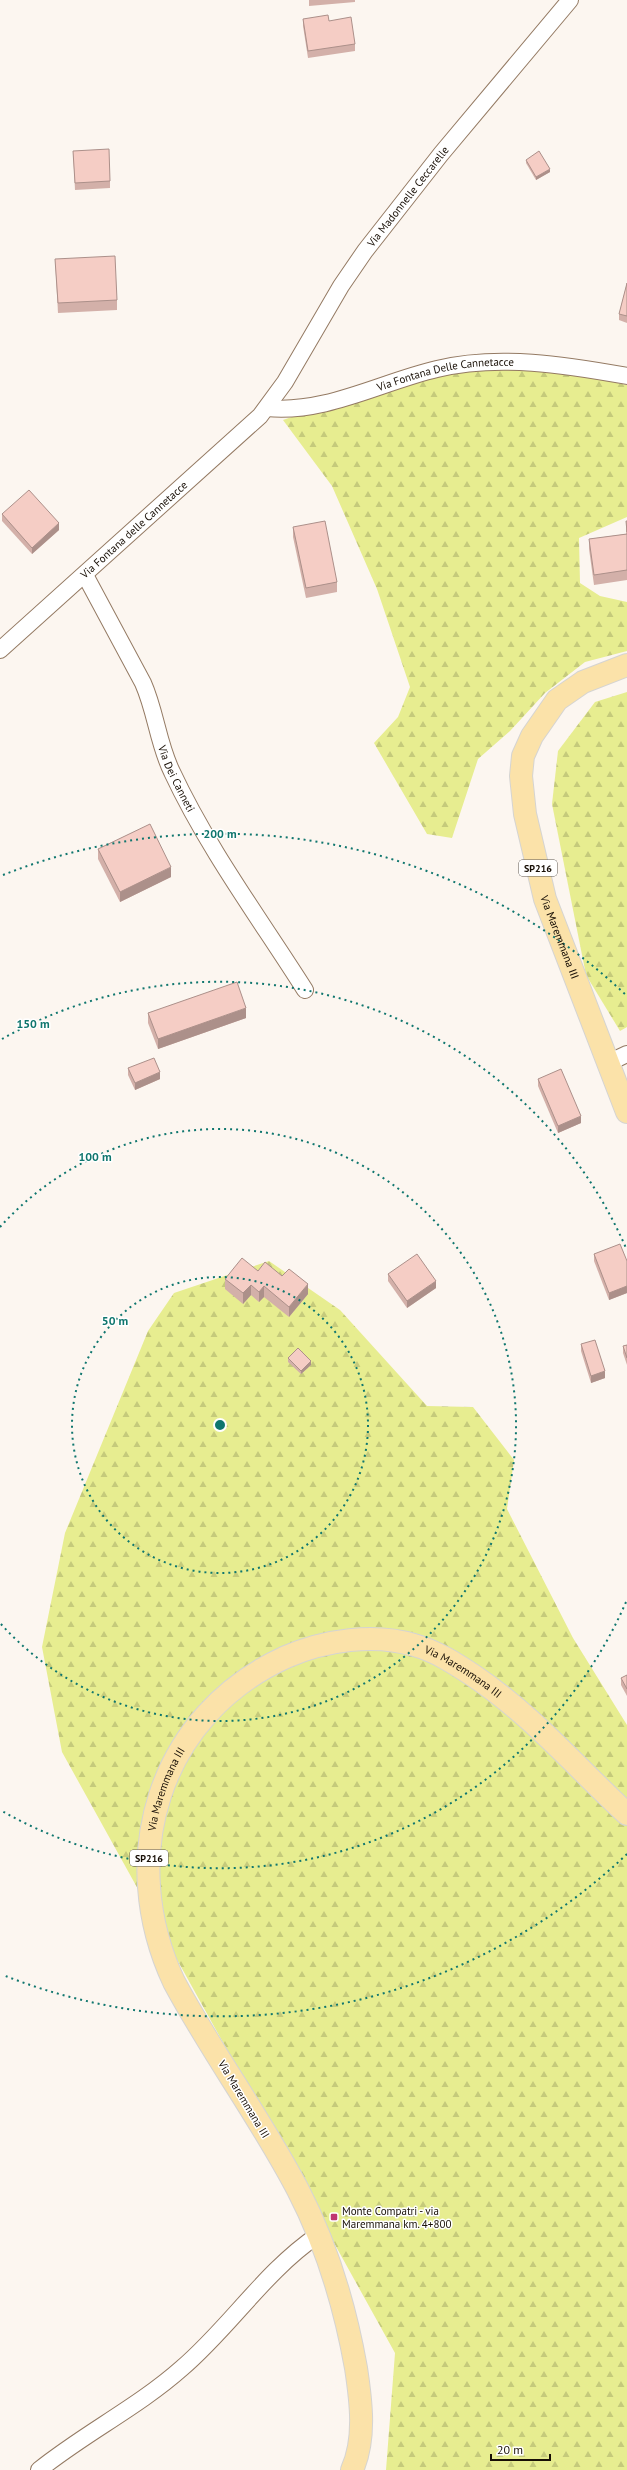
<svg xmlns="http://www.w3.org/2000/svg" width="627" height="2470" viewBox="0 0 627 2470" font-family="'PT Sans',sans-serif">
<style>
.forest{fill:url(#forest-firs)}
.lines{fill:none;stroke-linecap:round;stroke-linejoin:round}
.minor-casing{stroke:#947a63;stroke-width:18}
.primary-casing{stroke:#d5d4d2;stroke-width:24}
.minor{stroke:#fff;stroke-width:16}
.primary{stroke:#fbe2a9;stroke-width:22}
.wall{fill:#d3b0a9}
.shaded-wall{fill:#ac908a}
.building{fill:#f5cdc5;stroke:#ac908a}
.ring{fill:none;stroke:#0f766e;stroke-width:2;stroke-dasharray:2 4}
.poi-dot{fill:#c03670;stroke:#fff;stroke-width:1.5}
.labels{text-anchor:middle;dominant-baseline:central;stroke-width:3;stroke-linejoin:round;paint-order:stroke}
.shield{fill:#fff;stroke:#5d5751;stroke-width:1}
.shield-label{font-size:10px;font-weight:bold;fill:#180f06}
.street-label{font-size:11px;fill:#180f06;stroke:#fff}
.poi-label{font-size:11px;fill:#180f06;stroke:#fff;text-anchor:start}
.centre{fill:#0f766e;stroke:#fff;stroke-width:2}
.ring-label{font-size:12px;text-anchor:middle;font-weight:bold;fill:#0f766e;stroke:#fff;stroke-width:3;stroke-linejoin:round;paint-order:stroke}
</style>
<defs>
<pattern id="forest-firs" width="22" height="20" patternUnits="userSpaceOnUse"><rect width="22" height="20" fill="#e7ed90"/><path d="M5 1l3.5 6h-7zM16 11l3.5 6h-7z" fill="#c5ca7b"/></pattern>
</defs>
<rect width="100%" height="100%" fill="#fcf6f0"/>
<g class="forest">
<path d="M466 369 558 371 627 385V517L579 538 580 583 600 596 627 602V651L585 662 545 693 510 731 478 759 452 838 427 834 374 743 398 717 410 687 377 589 332 486 283 420 352 396Z"/>
<path d="M627 692V1027L620 1031 586 975 552 804 558 751 595 702Z"/>
<path d="M269 1261 340 1310 427 1406 473 1407 514 1460 507 1509 573 1638 627 1725V2470H386L395 2353 62 1752 42 1647 65 1533 148 1331 174 1293Z"/>
</g>
<g class="lines">
<g class="minor-casing">
<g id="minor">
<path id="s1" d="M267 408C325 414 381 382 437 369 498 354 566 365 627 376"/>
<path id="s2" d="M85 575 143 683C156 712 158 744 172 772 208 849 260 919 305 990"/>
<path id="s3" d="M0 650 260 416 285 382 341 286 365 251 441 154 570 0"/>
<path d="M608 1063 627 1054"/>
<path d="M39 2470C85 2433 138 2407 182 2368 230 2327 265 2271 318 2235"/>
</g>
</g>
<g class="primary-casing">
<g id="primary">
<path id="s4" d="M627 665 583 682 557 700 532 736 523 756 521 776 525 814 545 899 627 1112"/>
<path id="s5" d="M352 2470C366 2439 361 2401 356 2368 345 2306 327 2246 298 2190 261 2119 212 2053 174 1982 116 1858 158 1715 286 1657 325 1640 374 1633 414 1645 436 1651 456 1664 474 1676 532 1715 576 1767 627 1814"/>
</g>
</g>
<use href="#minor" class="minor"/>
<use href="#primary" class="primary"/>
</g>
<g class="wall">
<path d="M309 0H355V2L309 6Z"/>
<path d="M303 19 329 21 355 44V51L308 58 303 26Z"/>
<path d="M73 151 110 181V188L75 190Z"/>
<path d="M526 160 550 172 536 180 526 163Z"/>
<path d="M55 259 117 300V310L58 313Z"/>
<path d="M627 283V323L619 320V314Z"/>
<path d="M2 514 59 530 32 554 2 521Z"/>
<path d="M626 521H627V580L594 585 589 549V539L626 534Z"/>
<path d="M293 527 337 582V592L306 598 293 537Z"/>
<path d="M98 849 171 877 120 902 98 859Z"/>
<path d="M148 1013 246 1018 158 1049 148 1023Z"/>
<path d="M128 1068 160 1079 135 1090 128 1075Z"/>
<path d="M538 1079 581 1123 558 1133 538 1086Z"/>
<path d="M594 1254 627 1261V1293L609 1300 594 1261Z"/>
<path d="M258 1271 282 1276 308 1294 289 1317 264 1297 259 1302 251 1295 243 1304 225 1289V1279Z"/>
<path d="M388 1274 436 1288 407 1308 388 1281Z"/>
<path d="M581 1344 605 1378 591 1383 581 1351Z"/>
<path d="M627 1345V1365L623 1353V1346Z"/>
<path d="M288 1358 311 1365 301 1374 288 1362Z"/>
<path d="M627 1675V1696L621 1685V1678Z"/>
</g>
<g class="shaded-wall">
<path d="M550 169V172L536 180V177Z"/>
<path d="M59 523V530L32 554V548Z"/>
<path d="M171 867V877L120 902V892Z"/>
<path d="M246 1008V1018L158 1049V1039Z"/>
<path d="M160 1072V1079L135 1090V1083Z"/>
<path d="M581 1116V1123L558 1133V1126Z"/>
<path d="M436 1281V1288L407 1308V1301Z"/>
<path d="M308 1284V1294L289 1317V1307Z"/>
<path d="M251 1285V1295L243 1304V1293Z"/>
<path d="M264 1286V1297L259 1302V1292Z"/>
<path d="M627 1286V1293L609 1300V1293Z"/>
<path d="M311 1361V1365L301 1374V1371Z"/>
<path d="M605 1371V1378L591 1383V1376Z"/>
</g>
<g class="building">
<path d="M328 15 329 21 351 17 355 44 308 51 303 19Z"/>
<path d="M109 149 110 181 75 183 73 151Z"/>
<path d="M539 151 550 169 536 177 526 160Z"/>
<path d="M115 256 117 300 58 303 55 259Z"/>
<path d="M627 283V316L619 314Z"/>
<path d="M29 490 59 523 32 548 2 514Z"/>
<path d="M325 521 337 582 306 588 293 527Z"/>
<path d="M626 521H627V532Z"/>
<path d="M627 534V570L594 575 589 539Z"/>
<path d="M150 824 171 867 120 892 98 849Z"/>
<path d="M237 982 246 1008 158 1039 148 1013Z"/>
<path d="M154 1058 160 1072 135 1083 128 1068Z"/>
<path d="M561 1069 581 1116 558 1126 538 1079Z"/>
<path d="M620 1244 627 1261V1286L609 1293 594 1254Z"/>
<path d="M417 1254 436 1281 407 1301 388 1274Z"/>
<path d="M242 1258 258 1271 265 1262 282 1276 289 1269 308 1284 289 1307 264 1286 259 1292 251 1285 243 1293 225 1279Z"/>
<path d="M595 1340 605 1371 591 1376 581 1344Z"/>
<path d="M627 1345V1358L623 1346Z"/>
<path d="M298 1348 311 1361 301 1371 288 1358Z"/>
<path d="M627 1675V1689L621 1678Z"/>
</g>
<g class="ring">
<circle cx="220" cy="1425" r="148"/>
<path d="M0 1227A296 296 0 1 1 0 1623"/>
<path d="M626 1602A443 443 0 0 1 2 1811M2 1039A443 443 0 0 1 626 1248"/>
<path d="M627 1854A591 591 0 0 1 3 1975M3 875A591 591 0 0 1 627 996"/>
</g>
<rect class="poi-dot" x="330" y="2213" width="8" height="8" rx="2"/>
<g class="labels">
<g class="shield">
<rect x="519" y="860" width="38" height="16" rx="3"/>
<rect x="130" y="1850" width="38" height="16" rx="3"/>
</g>
<g class="shield-label">
<text x="538" y="868">SP216</text>
<text x="149" y="1858">SP216</text>
</g>
<g class="street-label">
<text stroke="none"><textPath href="#s3" startOffset="615">Via Madonnelle Ceccarelle</textPath></text>
<text stroke="none"><textPath href="#s1" startOffset="183">Via Fontana Delle Cannetacce</textPath></text>
<text stroke="none"><textPath href="#s3" startOffset="180">Via Fontana delle Cannetacce</textPath></text>
<text stroke="none"><textPath href="#s2" startOffset="224">Via Dei Canneti</textPath></text>
<text stroke="none"><textPath href="#s4" startOffset="331">Via Maremmana III</textPath></text>
<text stroke="none"><textPath href="#s5" startOffset="1105">Via Maremmana III</textPath></text>
<text stroke="none"><textPath href="#s5" startOffset="733">Via Maremmana III</textPath></text>
<text transform="translate(244 2099) rotate(59)">Via Maremmana III</text>
</g>
<g class="poi-label">
<text x="342" y="2211">Monte Compatri - via<tspan x="342" dy="13">Maremmana km. 4+800</tspan></text>
</g>
</g>
<circle cx="220" cy="1425" r="6" class="centre"/>
<g class="ring-label">
<text x="220" y="838">200 m</text>
<text x="33" y="1028">150 m</text>
<text x="95" y="1161">100 m</text>
<text x="115" y="1325">50 m</text>
</g>
<path d="M491 2454v6h59v-6" fill="none" stroke="#180f06" stroke-width="2"/>
<text x="497" y="2454" font-size="12" fill="#180f06" stroke="#ffffff" stroke-width="3" paint-order="stroke">20 m</text>
</svg>
